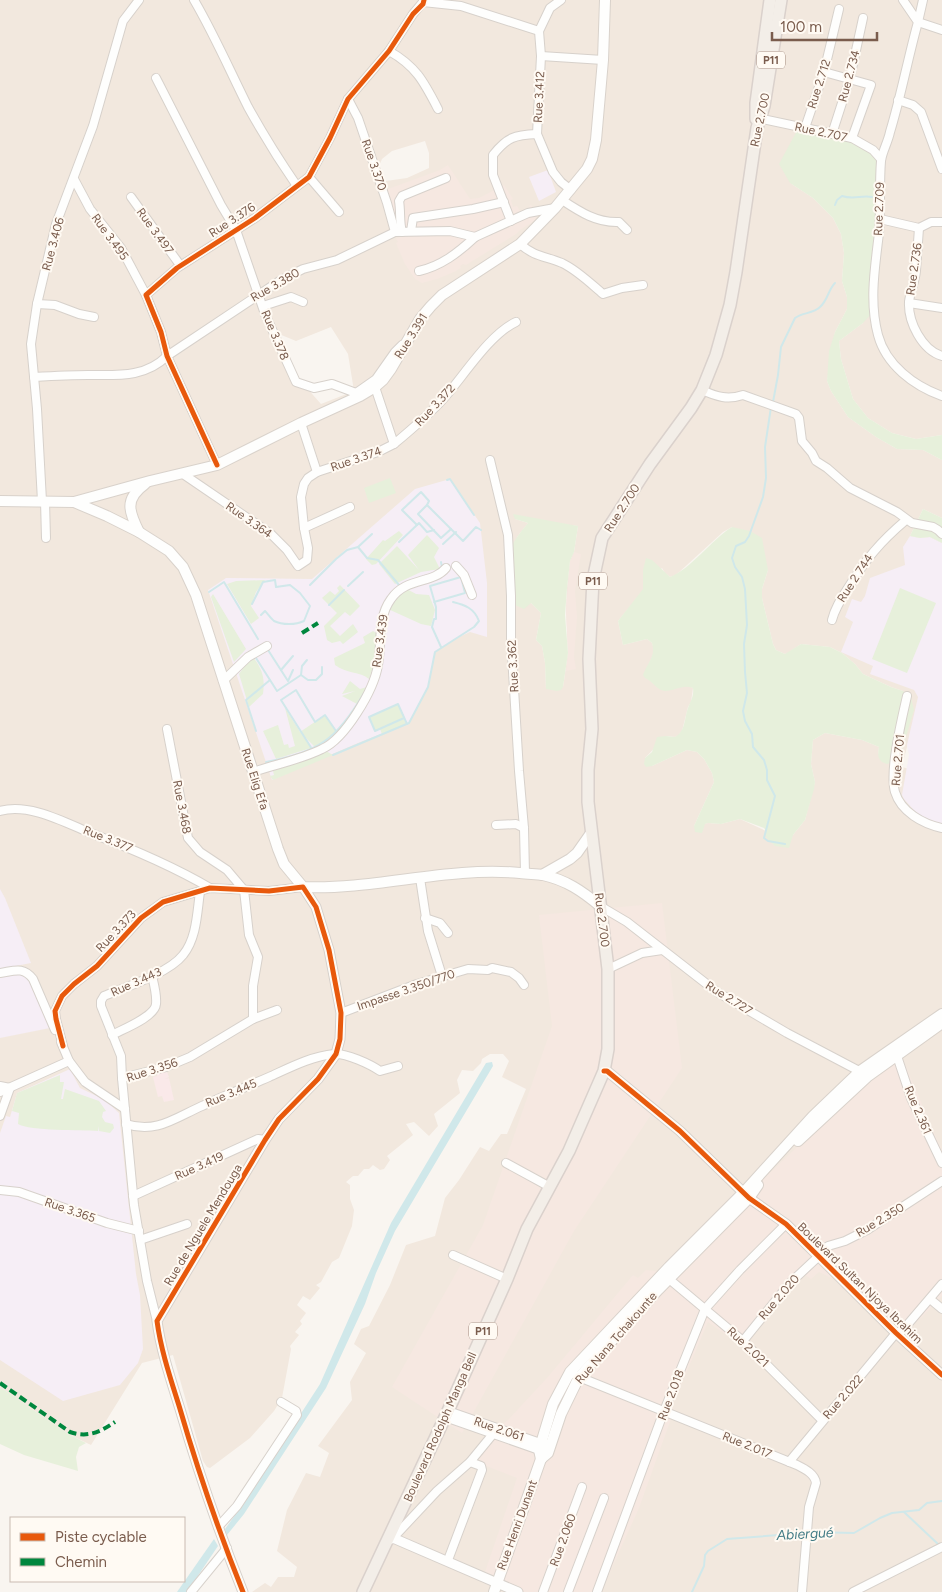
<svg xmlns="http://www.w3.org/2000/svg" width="942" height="1592" viewBox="0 0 942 1592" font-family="Figtree,sans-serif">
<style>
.residential{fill:#f2e8de;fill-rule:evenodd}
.commercial{fill:#f6e8e1}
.education{fill:#f6eef6}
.medical{fill:#fae9e9}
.green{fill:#e7f0db}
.water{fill:#d0e8ea}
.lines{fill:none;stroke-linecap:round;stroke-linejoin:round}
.stream{stroke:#d0e8ea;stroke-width:2}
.minor-casing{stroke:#d7d1cb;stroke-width:10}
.tertiary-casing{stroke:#d7d1cb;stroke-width:11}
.secondary-casing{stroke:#d9d2cb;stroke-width:12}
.primary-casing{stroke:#dad1cc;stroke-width:14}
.minor{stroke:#fefefd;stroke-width:8}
.tertiary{stroke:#fefefd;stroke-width:9}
.secondary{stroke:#fefefd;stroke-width:10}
.primary{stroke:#f3eee8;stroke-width:11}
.quiet{stroke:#00873e;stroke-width:4;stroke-dasharray:8 4;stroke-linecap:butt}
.cycleway-casing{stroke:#fffaf3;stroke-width:8}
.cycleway{stroke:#e8590c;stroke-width:5}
.labels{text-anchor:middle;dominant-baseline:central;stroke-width:4;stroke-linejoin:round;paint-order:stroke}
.shield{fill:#fffaf3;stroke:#a28b7f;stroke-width:1}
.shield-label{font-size:11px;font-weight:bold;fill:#7a5c4d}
.street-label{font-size:12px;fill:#7a5c4d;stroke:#fffaf3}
.water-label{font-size:14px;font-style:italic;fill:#437c86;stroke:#fffaf3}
</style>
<rect width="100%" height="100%" fill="#f9f5f0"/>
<path class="residential" d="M0 0H942V435L916 439 892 433 868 418 853 399 841 359 839 341 863 323 880 219 790 183 813 198 833 218 841 234 844 253 842 281 847 297V309L835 332 827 381 831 391 848 417 876 437 897 449 923 450 942 460V518L923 509 910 536 920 538 930 537 942 543 918 702 902 767 939 777 942 799V1592H252L265 1583 271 1587 278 1577H294L297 1567 277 1551 287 1510 306 1473 320 1477 329 1453 318 1446 352 1400 350 1382 366 1353 354 1344 361 1329 369 1326 390 1285 406 1245 435 1236 445 1198 459 1180 480 1147 489 1151 501 1134H507L526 1089 502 1077 509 1061 503 1054H490L482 1059 481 1063 473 1071 462 1070 457 1080 460 1093 434 1114 438 1126 429 1136 414 1122 406 1124 413 1135 387 1156 390 1160 384 1169 380 1170 373 1165 369 1169H364L358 1176H353L346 1182 350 1185V1199L354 1210 352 1226 339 1258 332 1262 321 1282 316 1285 320 1288 310 1300 303 1296 297 1305 306 1313 300 1321 302 1324 295 1332 299 1335 290 1346 291 1349 282 1398 274 1411 250 1438 210 1468 207 1467 203 1461 173 1355 142 1363 91 1445 68 1434 0 1387ZM425 141 429 153V168L407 178 386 181 379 166 382 159 392 151ZM331 327 348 354 354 391 321 404 298 378 281 346 279 334 296 341ZM515 519 578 526 574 552 570 561 567 588 566 609 568 653 563 687 546 689 545 663 542 646 536 640 541 613 531 603 513 599 515 586 517 537 528 523ZM732 527 768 570 762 589V598L773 644 776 650 785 654 788 653 801 644 830 647 842 653 855 664 863 674 891 687 903 691 878 755 879 747 862 740 825 733 813 740 811 764 815 782 805 820 793 835 766 831 740 819 721 824 708 823 694 826 714 782 712 773 704 759 697 752 687 750 652 766 645 758 666 736 675 737 678 736 682 731 688 707 691 702 693 688 648 666 653 655 654 649 652 643 647 639 623 645 618 621 662 568 665 573 670 577 676 575 723 532Z"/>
<g class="commercial">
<path d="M448 165 470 199 479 198 504 185 513 199 511 200 513 207 517 206 520 211 530 208 529 206 531 205 537 215 534 221 520 230 516 234 466 265 463 264 460 266 461 268 454 272 437 279 422 283 415 279 405 264 396 243 398 242 396 239 400 237 399 230 388 189 440 170Z"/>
<path d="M574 552 581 554 575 591 577 617 574 657 576 669 566 671 568 653 566 609 570 561Z"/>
<path d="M662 903 682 1068 574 1231 462 1433 392 1387 483 1225 552 1026 539 915Z"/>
<path d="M894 1061 904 1062 942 1151V1296L922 1317 901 1334 850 1287 819 1272 811 1279 804 1274 742 1346 708 1322 674 1401 672 1416 639 1508 601 1592H524L497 1579V1577L485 1572 517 1478 471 1460 494 1430 508 1420 547 1378 633 1275 638 1278 646 1270 662 1272 750 1192 864 1083Z"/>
</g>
<g class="education">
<path d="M548 170 556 192 539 201 529 177Z"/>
<path d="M450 479 480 523 487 583V637L470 632 455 639 435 652 428 687 409 723 358 743 272 780 208 590 226 578 312 579 415 489Z"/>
<path d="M910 536 920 538 930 537 942 543V827L918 815 904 799 902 795 909 755 907 745 918 697 914 690 870 674 873 666 841 652 853 622 845 617 852 599 861 602 865 596 870 578 905 565 903 547Z"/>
<path d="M0 889 5 898 31 963 0 969Z"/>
<path d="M18 973 26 975 30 980 50 1028 0 1038V978Z"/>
<path d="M70 1069 80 1088 105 1100 119 1113 136 1274 140 1295 143 1349 138 1363 120 1385 63 1401 0 1360V1133L6 1116 10 1117 17 1093Z"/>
</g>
<path class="medical" d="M167 1072 169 1077 165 1079 169 1078 174 1100 164 1102 162 1096 158 1097 153 1077 157 1076V1074Z"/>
<g class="green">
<path d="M799 127 852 138 881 159 874 311 863 323 839 341 841 359 853 399 868 418 892 433 916 439 942 435V460L923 450 897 449 876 437 848 417 831 391 827 381 829 351 835 332 847 309V297L842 281 844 253 841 234 833 218 813 198 790 183 779 164Z"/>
<path d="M390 478 396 493 369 503 364 488Z"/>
<path d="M923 509 942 518V543L930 537 920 538 910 536Z"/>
<path d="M513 514 578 526 574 552 570 561 567 588 565 615 568 653 563 687 561 690 557 691 546 689 545 663 542 646 536 640 541 613 531 603 524 609 515 605C512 598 515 593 515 586 514 582 512 578 512 574 508 547 511 544 528 523L515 519Z"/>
<path d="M732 527 750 531 762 538 768 570 762 589V598L773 644 776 650 785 654 801 644 830 647 842 653 855 664 863 674 891 687 903 691 911 697 914 710 902 750 893 762 887 764 882 762C877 758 878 753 879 747L862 740 825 733 813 740 811 764 815 782 814 789 805 820 793 835 789 848 775 846 766 837V831L764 828 740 819 721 824 708 823 705 824 702 833 695 832 694 826 714 782 712 773 704 759 697 752 687 750 652 766 646 767 644 764 645 758 652 752 657 737 666 736 675 737C686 731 684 718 688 708 691 700 694 696 693 688 683 684 675 691 665 691 656 690 653 681 645 678L643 675C647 663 656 657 652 643L647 639 623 645 618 621 643 589V570L646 558 652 560 670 577C691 569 711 540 732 527Z"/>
<path d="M399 531 403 535 376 564 372 565 366 559 383 540 385 541Z"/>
<path d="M427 535 439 548 434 557 440 569 421 572 395 584 379 564 397 546 419 570 408 555Z"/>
<path d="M265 580 256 592 251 606 259 618 251 624 227 584 236 581Z"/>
<path d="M340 585 360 606 350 616 345 612 330 626 340 636 353 624 358 632 343 644 340 641 332 643 327 640 324 626 337 613 322 598 330 591 335 595 339 591 337 588Z"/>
<path d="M405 588 416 594 429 595 435 610 431 626 421 624 388 609 393 600Z"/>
<path d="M900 588 936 603 907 673 872 659Z"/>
<path d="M213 594 246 649 234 662 211 597Z"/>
<path d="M373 631 376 633C378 649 375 664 369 679 360 671 346 674 335 665L334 658 365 643 363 637Z"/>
<path d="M253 657C263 670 265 679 263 694L249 707 239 674 244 667 245 664Z"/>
<path d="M350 681 360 689 367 687 357 704 342 696 355 691 342 694Z"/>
<path d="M398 704 404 717 395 722 404 719 406 724 382 734 380 729 375 731 369 717Z"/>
<path d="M285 708 300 732 325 715 337 732 315 747 302 734 311 748 276 759 263 731 278 725 284 745 288 744 289 748 295 746Z"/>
<path d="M326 751 333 755 273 780 270 776 274 775 273 771Z"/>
<path d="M60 1075V1082H64L61 1099H63L65 1089 99 1101 106 1111 103 1112 102 1117 105 1122 113 1124 114 1128 110 1133 99 1131 98 1126V1131C81 1130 30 1131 18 1124L19 1113 12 1111 17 1093Z"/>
<path d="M0 1387 68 1434 86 1443 79 1447 76 1457 78 1471 24 1455 0 1444Z"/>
</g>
<g class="water">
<path d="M492 1062 493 1066 395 1231 376 1273 365 1304 326 1388 244 1514 227 1535 225 1529 238 1511 320 1384 391 1223 486 1063Z"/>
<path d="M214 1539 218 1546 187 1592H177Z"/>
</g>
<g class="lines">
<g class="stream">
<path d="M835 205 837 200 842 196C854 200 861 195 872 197"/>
<path d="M773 402 778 375 781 347 795 318C803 312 813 314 820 307 828 300 828 290 835 283"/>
<path d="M771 407 765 447 766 478 763 497 749 536 745 542 736 546 732 558 735 567 742 577 745 589 747 625 744 644 745 672 747 693 743 711 745 721 752 734 753 747 764 760 767 770V780L775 796 764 838 768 841 785 844"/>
<path d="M447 480 450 479 474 515"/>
<path d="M427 505 418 514 441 538 451 529"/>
<path d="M434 530 427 532 419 523 417 525 402 510 421 492 429 501 427 505 463 541 476 527 481 530"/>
<path d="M399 542 417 525"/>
<path d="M443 544 456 532"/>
<path d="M358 547 367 558 378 560 399 585"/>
<path d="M441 562 442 567"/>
<path d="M310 585 336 559 347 550 358 547 372 534"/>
<path d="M348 586 363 572"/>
<path d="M396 589 404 583"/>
<path d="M209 592 224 582 258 639"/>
<path d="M434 602 465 593 461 577 430 586 436 607V619H434L432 627 441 647"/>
<path d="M252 604 263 582 275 580 276 587 290 585 300 593 310 606 304 621C296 625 282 625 274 621 271 619 268 614 265 611L261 615"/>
<path d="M329 605 344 590"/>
<path d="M268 650 288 681 293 670"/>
<path d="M256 658 270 680"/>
<path d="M307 660 302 666 301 675 308 680H316L322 674V667"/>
<path d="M281 670 293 656"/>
<path d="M404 718 375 731 369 717 398 704 407 724"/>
<path d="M256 731 246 700 270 680 277 691 301 675"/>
<path d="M312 749 281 700 296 690 315 722 325 715 336 731"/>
<path d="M333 755 409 723 428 687 435 652 474 627 479 621C474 608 465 605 453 602"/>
<path d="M266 762C319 751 336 741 364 693"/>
<path d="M904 1512 939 1545"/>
<path d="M810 1532 854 1533 880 1518 892 1513 919 1510 927 1503 942 1501"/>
<path d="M692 1592 704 1566 705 1555 708 1551 727 1539 805 1533"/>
</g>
<g class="minor-casing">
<g id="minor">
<path d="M194 0C214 34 230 71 248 107 263 134 279 160 297 186"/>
<path d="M561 0 550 8 539 31 541 56 537 134 553 172 561 182 571 190"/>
<path d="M903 0 918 22C908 58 901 96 890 132 888 142 882 152 881 161 879 185 881 209 879 233 875 267 869 302 878 335 886 365 914 386 942 396"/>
<path d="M923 0 918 22 942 30"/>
<path d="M423 2 461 6 539 31"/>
<path d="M389 51C416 66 424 82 438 109"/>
<path d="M541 56 603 60"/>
<path d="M824 72 871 85 852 138"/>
<path d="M156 78 221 205 236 230 265 314 296 382 314 388 332 384 356 393 376 379 395 352 402 345"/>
<path d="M348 99 358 118 387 203 395 232"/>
<path d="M898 100 913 105 921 112 942 169"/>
<path d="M758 118 852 138 873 150 881 159"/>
<path d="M805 128 824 72 839 9"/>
<path d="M832 134 850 78 863 18"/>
<path d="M309 177 339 212"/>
<path d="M74 179 90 209 121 248 146 295"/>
<path d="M131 197 180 265"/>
<path d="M562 200C580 212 597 223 619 222L627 230"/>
<path d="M880 219 919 228 931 222H942"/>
<path d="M511 221 493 175V155C507 137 515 135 537 134"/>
<path d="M919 228C918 243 917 257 916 271 915 282 910 292 909 302 908 322 922 350 942 356"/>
<path d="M411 231 413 218 473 209 504 202"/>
<path d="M402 232C399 221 401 212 399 201L402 196 446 178"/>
<path d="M520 244C535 257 545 256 562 263 577 270 590 283 603 294L622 288 643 285"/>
<path d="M419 271C441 266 458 253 475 237"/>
<path d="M909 303 942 308"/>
<path d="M37 304 55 305 79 314 94 317"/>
<path d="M263 306 291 297 303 302"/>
<path d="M34 377C52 376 70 375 88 375 117 375 145 378 167 356L281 280 303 269 337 260 395 232 450 231 475 237 528 213 555 208"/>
<path d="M375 387 394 444C412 429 430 414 445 397 465 374 490 334 516 322"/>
<path d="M702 390C717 397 728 400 743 395L796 414 799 418 802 441 812 453 816 461 827 468 850 488 897 512 912 523 933 527 938 530 942 534"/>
<path d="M301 423 317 472"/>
<path d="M490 460 508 535 511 596V639L519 771 524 828 525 874"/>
<path d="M217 465 167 356 161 332 146 295 177 268 255 218 309 177 330 138 348 99 389 51 413 14 423 2"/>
<path d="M183 474 271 534 287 550 298 566 307 560 308 548 304 528"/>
<path d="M42 501 37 409 31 344 37 304 56 224 93 126 123 21 139 0"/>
<path d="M45 501 46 538"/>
<path d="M350 507 304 528 301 497 304 484 308 478 317 472 378 452 394 444"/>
<path d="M456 566 464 575 472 595"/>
<path d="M832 620C835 608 841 599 848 588 866 559 880 542 906 520"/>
<path d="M223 681 248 657 267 646"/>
<path d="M907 696C902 718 889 771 895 792 901 812 923 824 942 828"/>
<path d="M253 772C276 764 300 760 322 749 345 739 374 690 378 665 382 643 377 618 391 599 406 577 433 584 446 568"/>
<path d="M0 811C28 803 62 821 88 832 130 848 171 865 210 888"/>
<path d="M496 825 516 824 524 828"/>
<path d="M420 878 428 931 442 976"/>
<path d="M600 906 627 922 717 992 787 1033 863 1073"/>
<path d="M425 918 440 923 448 933"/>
<path d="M608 969 642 953 662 950"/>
<path d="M0 973C14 971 23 966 33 979L55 1030"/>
<path d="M341 1013 417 984 468 969 488 970 492 968 511 972 519 978 524 985"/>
<path d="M253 1019 277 1010"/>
<path d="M112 1035C123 1029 155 1017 156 1004 157 995 154 984 152 976"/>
<path d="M61 1042 69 1061 85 1082 125 1109"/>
<path d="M63 1046 56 1019 55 1011 62 996 74 984 97 966 141 918 163 902 210 888 269 891 303 887"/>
<path d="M897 1056 911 1098 942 1163"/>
<path d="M122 1078 121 1056 101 1006V1001L104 996C126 987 169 973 183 955 197 938 197 912 200 892"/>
<path d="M0 1086 10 1088 0 1116"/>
<path d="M0 1092 69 1061"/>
<path d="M126 1124C156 1134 175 1118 202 1106 224 1096 246 1087 269 1077 289 1068 312 1056 334 1054 346 1053 370 1064 380 1071L398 1066"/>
<path d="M506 1163 550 1187"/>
<path d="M0 1190 19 1192 107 1223 139 1231"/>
<path d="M133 1196 258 1139 265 1140"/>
<path d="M140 1240 187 1224"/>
<path d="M453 1255 507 1279"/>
<path d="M669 1279 743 1341 822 1420"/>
<path d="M930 1299 942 1309"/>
<path d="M157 1321 147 1281 134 1205 122 1078 166 1067 190 1057 253 1019V986L258 957 249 935 244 890 227 870 200 852 188 838 167 729"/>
<path d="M743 1341 790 1283 819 1256 823 1255 828 1246 845 1241 867 1230 942 1181"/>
<path d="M570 1372 579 1377 797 1465C805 1469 815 1474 816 1483L809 1507 802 1592"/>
<path d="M448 1411 546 1445"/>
<path d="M445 1417 542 1451"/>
<path d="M789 1462 896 1333 902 1331 942 1284"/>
<path d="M218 1527 237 1506 297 1415 296 1411 281 1402"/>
<path d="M393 1538 437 1491 470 1462 493 1434"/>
<path d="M448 1560 482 1470 481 1466 470 1462"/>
<path d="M191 1592 227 1548"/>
<path d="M543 1592 582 1487"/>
<path d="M568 1592 604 1498"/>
<path d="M597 1592 664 1411 705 1309 740 1270 786 1224"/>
<path d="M853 1592 942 1547"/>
</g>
</g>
<g class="tertiary-casing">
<g id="tertiary">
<path d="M604 1071H607L680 1131 749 1198 786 1224 896 1333 942 1375"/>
<path d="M389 1540 393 1538 518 1592"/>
<path d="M243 1592C219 1532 198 1471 180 1409 171 1380 161 1351 157 1321L265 1140 279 1119 318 1079 336 1054 340 1039 341 1013 329 950 316 907 303 887"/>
</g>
</g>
<g class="secondary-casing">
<g id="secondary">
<path d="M0 501 74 502 107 516 139 532 169 551 183 567 196 595 278 849 284 864 303 887C376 890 448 866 520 873 528 874 536 874 543 875 566 880 582 891 600 906"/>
<path d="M74 502 150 481 217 465 301 423 360 396 375 387 383 380 391 369 420 319 431 306 442 295 520 244 555 208 587 169 592 159 596 140 603 60 605 0"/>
<path d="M139 532C129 512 124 499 145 484"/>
<path d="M542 875 570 859 577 853 591 833"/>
<path d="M798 1141 867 1077 942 1023"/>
<path d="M541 1459 539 1450 553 1404 570 1372 669 1267 744 1192 813 1116 860 1071 942 1014"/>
<path d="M541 1459 548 1453 561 1414 579 1377 658 1290 749 1198 758 1185"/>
<path d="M494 1592 541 1459"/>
</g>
</g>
<g class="primary-casing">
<g id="primary">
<path d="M756 119V103L770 0"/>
<path d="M363 1592 448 1411 507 1279 527 1229 569 1151 604 1071 608 1049V969L588 802V770L592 729 589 659 593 580 602 538 650 464 691 408 702 390 716 355 730 305 736 272 757 128 764 106 781 0"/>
</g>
</g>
<use href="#minor" class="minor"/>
<use href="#tertiary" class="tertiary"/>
<use href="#secondary" class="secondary"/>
<use href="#primary" class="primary"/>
<g class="quiet">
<path d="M302 633 318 623"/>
<path d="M0 1383 70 1432C88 1438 100 1432 115 1422"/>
</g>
<g class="cycleway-casing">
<g id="cycleway">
<path d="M217 465 167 356 161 332 146 295 177 268 255 218 309 177 330 138 348 99 389 51 413 14 423 4 424 0"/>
<path d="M63 1046 56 1019 55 1011 62 996 74 984 97 966 141 918 163 902 210 888 269 891 303 887 316 907 329 950 341 1013 340 1039 336 1054 318 1079 279 1119 265 1140 157 1321C161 1351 171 1380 180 1409 198 1471 219 1532 243 1592"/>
<path d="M604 1071H607L680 1131 749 1198 786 1224 896 1333 942 1375"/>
</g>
</g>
<use href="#cycleway" class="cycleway"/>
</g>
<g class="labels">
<g class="shield">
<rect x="757" y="51.5" width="28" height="17" rx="4"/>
<rect x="579" y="572.5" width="28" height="17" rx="4"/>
<rect x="469" y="1322.5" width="28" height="17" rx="4"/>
</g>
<g class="shield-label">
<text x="771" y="60">P11</text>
<text x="593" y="581">P11</text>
<text x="483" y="1331">P11</text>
</g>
<g class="street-label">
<text transform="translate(849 76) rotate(-75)">Rue 2.734</text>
<text transform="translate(819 84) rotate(-72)">Rue 2.712</text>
<text transform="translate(539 97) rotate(-87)">Rue 3.412</text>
<text transform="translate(760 120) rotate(-78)">Rue 2.700</text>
<text transform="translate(821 132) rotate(12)">Rue 2.707</text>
<text transform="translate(374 165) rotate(71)">Rue 3.370</text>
<text transform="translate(879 209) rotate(-88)">Rue 2.709</text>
<text transform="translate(232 220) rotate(-33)">Rue 3.376</text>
<text transform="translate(155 231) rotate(54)">Rue 3.497</text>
<text transform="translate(110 237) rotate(54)">Rue 3.495</text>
<text transform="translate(53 244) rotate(-75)">Rue 3.406</text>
<text transform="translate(914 269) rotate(-82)">Rue 2.736</text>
<text transform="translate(275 285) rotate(-30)">Rue 3.380</text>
<text transform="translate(275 335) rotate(67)">Rue 3.378</text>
<text transform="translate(411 336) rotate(-58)">Rue 3.391</text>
<text transform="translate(435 405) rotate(-47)">Rue 3.372</text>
<text transform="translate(356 459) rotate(-19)">Rue 3.374</text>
<text transform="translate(622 508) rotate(-57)">Rue 2.700</text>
<text transform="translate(249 520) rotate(35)">Rue 3.364</text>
<text transform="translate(855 578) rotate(-57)">Rue 2 744</text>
<text transform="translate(380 641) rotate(-82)">Rue 3.439</text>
<text transform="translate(513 666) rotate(-93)">Rue 3.362</text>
<text transform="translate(898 760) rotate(-85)">Rue 2.701</text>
<text transform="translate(255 779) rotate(72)">Rue Elig Efa</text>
<text transform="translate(182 807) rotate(79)">Rue 3.468</text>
<text transform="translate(108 839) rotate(22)">Rue 3.377</text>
<text transform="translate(602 920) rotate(83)">Rue 2.700</text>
<text transform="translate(116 931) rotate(-47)">Rue 3.373</text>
<text transform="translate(136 982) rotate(-24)">Rue 3.443</text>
<text transform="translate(406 990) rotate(-19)">Impasse 3.350/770</text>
<text transform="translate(729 998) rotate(32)">Rue 2.727</text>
<text transform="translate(152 1070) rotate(-18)">Rue 3.356</text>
<text transform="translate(231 1093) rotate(-23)">Rue 3.445</text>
<text transform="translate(918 1110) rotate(67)">Rue 2.361</text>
<text transform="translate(199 1166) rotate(-24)">Rue 3.419</text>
<text transform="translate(70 1210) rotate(19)">Rue 3.365</text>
<text transform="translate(880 1220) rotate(-31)">Rue 2.350</text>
<text transform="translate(203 1225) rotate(-59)">Rue de Nguele Mendouga</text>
<text transform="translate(860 1283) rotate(44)">Boulevard Sultan Njoya Ibrahim</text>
<text transform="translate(779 1297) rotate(-49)">Rue 2.020</text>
<text transform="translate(616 1338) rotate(-49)">Rue Nana Tchakounte</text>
<text transform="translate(748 1347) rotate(43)">Rue 2.021</text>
<text transform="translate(671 1395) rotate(-69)">Rue 2.018</text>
<text transform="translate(843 1397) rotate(-49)">Rue 2.022</text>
<text transform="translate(440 1427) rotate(-66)">Boulevard Rodolph Manga Bell</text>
<text transform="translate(499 1429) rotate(19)">Rue 2.061</text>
<text transform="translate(747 1445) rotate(22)">Rue 2.017</text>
<text transform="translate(517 1525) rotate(-70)">Rue Henri Dunant</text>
<text transform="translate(563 1540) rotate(-70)">Rue 2.060</text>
</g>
<g class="water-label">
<text transform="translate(805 1534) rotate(-3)">Abiergué</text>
</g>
</g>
<rect x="10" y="1517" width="175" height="65" fill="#fffaf3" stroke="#cabbb1"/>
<rect x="20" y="1533" width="25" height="8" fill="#e8590c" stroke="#cabbb1"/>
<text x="55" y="1542" font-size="15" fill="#7a5c4d">Piste cyclable</text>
<rect x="20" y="1558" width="25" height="8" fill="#00873e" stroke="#cabbb1"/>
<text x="55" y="1567" font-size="15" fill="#7a5c4d">Chemin</text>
<path d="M772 32v8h105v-8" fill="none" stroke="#7a5c4d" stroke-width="2.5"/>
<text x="780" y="32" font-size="15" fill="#7a5c4d" stroke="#fffaf3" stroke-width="4" paint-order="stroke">100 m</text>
</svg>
